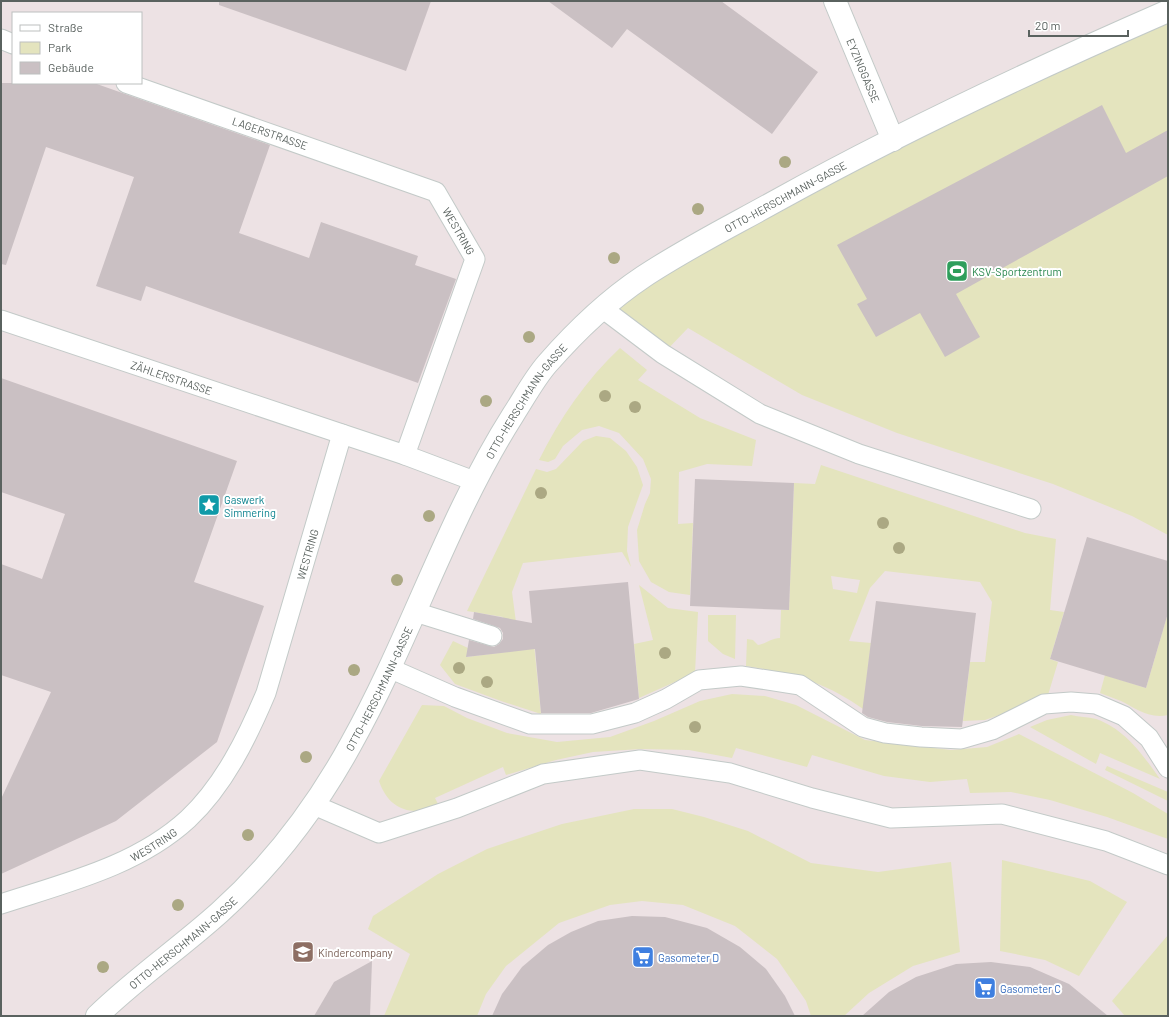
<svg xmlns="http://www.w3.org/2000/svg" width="1169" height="1017" viewBox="0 0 1169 1017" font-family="Barlow,sans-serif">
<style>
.green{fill:#e4e4be;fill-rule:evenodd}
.building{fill:#cac0c3}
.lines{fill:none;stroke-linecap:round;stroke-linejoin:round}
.service-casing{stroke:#c3cac8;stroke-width:21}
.minor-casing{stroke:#c3cac8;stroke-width:24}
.service{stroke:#fff;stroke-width:19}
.minor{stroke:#fff;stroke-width:22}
.tree{fill:#aba883}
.labels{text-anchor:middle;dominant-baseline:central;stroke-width:4;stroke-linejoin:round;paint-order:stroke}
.street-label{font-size:11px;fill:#5a625f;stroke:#fff}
.leisure-label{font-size:11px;fill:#27864d;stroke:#fff;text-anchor:start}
.culture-label{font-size:11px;fill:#0d838f;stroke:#fff;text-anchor:start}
.education-label{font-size:11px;fill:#785e54;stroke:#fff;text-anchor:start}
.shop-label{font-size:11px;fill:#366cbe;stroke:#fff;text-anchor:start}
</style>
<rect width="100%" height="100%" fill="#ede2e4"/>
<g class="green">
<path d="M1168 11V535L1132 516 1053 484 897 433 802 395 688 328 663 354 602 308 641 278Z"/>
<path d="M620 348 647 370 638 380 700 418 756 440 752 466 707 464 679 472 678 524 693 523 690 595 669 592 651 582 639 561 637 530 645 504 650 493 651 479 643 459 619 433 599 426 582 430 563 446 555 459 548 462 539 460C560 418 586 380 620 348Z"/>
<path d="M596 436 610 438 626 451 637 467 643 485 628 527 627 551 631 567 622 552 523 563 512 592 519 645 534 644 541 714 501 701 455 684 440 665 453 641 468 648 467 657 506 652 503 617 467 611 536 469 547 472 556 469 583 441Z"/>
<path d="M821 465 1025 533 1056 539 1050 610 1064 612 1050 659 1058 662 1048 695 1031 699 1008 712 985 720 963 721 970 662H985L992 602 980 582 885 571 870 588 849 641 871 643 863 709C826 682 791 673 746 666L747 639 753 640 758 645C766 644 771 638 780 638L781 610H789L794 483 815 484ZM831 576 860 580 857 593 833 589Z"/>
<path d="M639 585 668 608 698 612 695 673 639 698 634 644 653 640Z"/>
<path d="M1168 613V715C1149 719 1137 709 1121 701 1114 698 1107 696 1100 693L1105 675 1146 688Z"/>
<path d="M708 615H736L735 659 723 654 708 641Z"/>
<path d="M732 694 765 696 796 705 865 740 951 750 987 747 1019 734 1133 793 1168 814V839L1107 817 1050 800 1011 792 970 793 967 779 930 782 884 776 812 755 807 767 736 748 732 758 689 750 641 749 593 752 556 760 506 775 503 767 435 798 439 806C411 817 389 810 379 781L422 705 444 706 467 718 507 733 557 742 610 737 654 721 700 701Z"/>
<path d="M1071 715C1079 717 1088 717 1096 719 1125 729 1143 755 1160 779L1100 753 1096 764 1030 727 1047 720Z"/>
<path d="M1107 766 1168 792V801L1105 770Z"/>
<path d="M634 809H672L704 817 748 831 811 863 878 872 951 862 960 952 913 966 869 993 844 1016H811L806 1001 777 959 735 926 683 905 642 901 610 905 559 923 506 966 486 994 477 1016H384L410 954 368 929 373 916 438 874 487 849 562 824Z"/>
<path d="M1002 860 1090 881 1127 902 1079 976 1045 960 1000 951Z"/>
<path d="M1168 935V1016H1125L1112 1001Z"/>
</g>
<g class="building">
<path d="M219 1H431L406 71 219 5Z"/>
<path d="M548 1H721L818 72 772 134 627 29 612 48Z"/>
<path d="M1 83H94L270 145 239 233 309 258 321 222 418 256 415 265 456 279 418 383 146 286 141 301 96 286 134 177 46 147 6 265 1 264Z"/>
<path d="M1102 105 1126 153 1168 130V176L956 294 980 337 945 357 920 313 876 337 857 304 867 299 837 245Z"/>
<path d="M1 378 237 461 194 582 264 606 217 742 116 821 1 874V799L51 692 1 675V564L42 579 65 514 1 492Z"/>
<path d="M695 479 794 483 789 610 690 606Z"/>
<path d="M1087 537 1168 561V613L1146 688 1050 659Z"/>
<path d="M628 582 639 699 591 713H541L535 649 466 657 469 640 494 647 499 644 503 639V633L500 628 473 619 474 612 532 623 529 591Z"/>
<path d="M876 601 976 613 962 727 922 726 887 722 868 717 862 713Z"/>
<path d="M632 916 665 917 707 928 740 947 766 969 785 996 795 1016H492L502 994 522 967 548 945 571 932 598 921Z"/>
<path d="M372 961 370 1016H314L334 982Z"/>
<path d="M991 962 1030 967 1069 984 1108 1016H862L889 992 916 977 956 964Z"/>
</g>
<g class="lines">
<g class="service-casing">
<g id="service">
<path d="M1 39 13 44"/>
<path d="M602 308 663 354 760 414 859 454 1031 509"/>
<path id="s1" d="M1 320 342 434"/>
<path d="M405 455 474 481"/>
<path d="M415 612 492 636"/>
<path d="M389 668 455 697 530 724H592L635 713 666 699 699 680 741 676 800 685 863 727 885 733 921 737 961 739 992 730 1044 704 1071 702 1096 704 1124 716 1149 738 1168 768"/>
<path d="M314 805 379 833 457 808 543 774 640 760 730 773 812 798 891 818 1002 814 1106 841 1168 865"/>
<path id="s2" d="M1 904C65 883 137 866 188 819 224 785 247 738 266 693L342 434 405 455 475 259 436 192 126 83"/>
</g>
</g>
<g class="minor-casing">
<g id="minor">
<path id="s3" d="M835 1 893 140"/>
<path id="s4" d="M97 1016C136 978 180 948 220 912 272 865 317 806 351 744 411 637 447 519 513 415 524 398 534 379 547 364 575 332 607 301 643 277 685 249 731 226 776 201 902 131 1035 69 1168 11"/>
</g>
</g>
<use href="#service" class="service"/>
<use href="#minor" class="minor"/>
</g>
<g class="tree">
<circle cx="785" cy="162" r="6"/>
<circle cx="698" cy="209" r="6"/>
<circle cx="614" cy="258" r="6"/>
<circle cx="529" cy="337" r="6"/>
<circle cx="605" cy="396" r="6"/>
<circle cx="486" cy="401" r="6"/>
<circle cx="635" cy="407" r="6"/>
<circle cx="541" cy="493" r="6"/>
<circle cx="429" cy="516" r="6"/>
<circle cx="883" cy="523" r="6"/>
<circle cx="899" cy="548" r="6"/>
<circle cx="397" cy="580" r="6"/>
<circle cx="665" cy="653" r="6"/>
<circle cx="459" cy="668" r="6"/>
<circle cx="354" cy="670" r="6"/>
<circle cx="487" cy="682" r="6"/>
<circle cx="695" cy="727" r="6"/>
<circle cx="306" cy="757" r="6"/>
<circle cx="248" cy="835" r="6"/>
<circle cx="178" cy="905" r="6"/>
<circle cx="103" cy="967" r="6"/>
</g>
<defs>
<g id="stadium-square" transform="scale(1.15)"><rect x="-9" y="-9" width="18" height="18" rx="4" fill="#2e9e5b" stroke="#fff"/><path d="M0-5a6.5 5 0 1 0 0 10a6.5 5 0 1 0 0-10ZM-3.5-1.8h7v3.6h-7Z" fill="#fff"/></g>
<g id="sight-square" transform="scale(1.15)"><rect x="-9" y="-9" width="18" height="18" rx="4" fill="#0f9aa8" stroke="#fff"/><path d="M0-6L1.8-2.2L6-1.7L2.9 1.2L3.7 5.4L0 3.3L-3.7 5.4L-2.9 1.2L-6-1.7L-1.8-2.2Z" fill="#fff"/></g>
<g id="school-square" transform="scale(1.15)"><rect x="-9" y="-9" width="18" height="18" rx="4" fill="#8d6e63" stroke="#fff"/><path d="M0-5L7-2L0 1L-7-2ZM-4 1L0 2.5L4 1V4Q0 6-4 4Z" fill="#fff"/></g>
<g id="supermarket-square" transform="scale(1.15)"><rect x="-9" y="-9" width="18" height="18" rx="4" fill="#3f7fe0" stroke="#fff"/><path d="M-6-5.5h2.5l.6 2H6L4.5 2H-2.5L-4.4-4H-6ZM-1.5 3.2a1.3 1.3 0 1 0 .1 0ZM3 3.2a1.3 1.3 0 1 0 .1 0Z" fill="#fff"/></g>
</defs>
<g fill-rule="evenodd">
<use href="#stadium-square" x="957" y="271"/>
<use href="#sight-square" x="209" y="505"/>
<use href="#school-square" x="303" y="952"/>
<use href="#supermarket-square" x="643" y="957"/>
<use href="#supermarket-square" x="985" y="988"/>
</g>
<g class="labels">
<g class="street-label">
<text stroke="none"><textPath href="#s3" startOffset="75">EYZINGGASSE</textPath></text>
<text transform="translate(270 133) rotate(19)">LAGERSTRASSE</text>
<text stroke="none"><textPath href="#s4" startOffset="1097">OTTO-HERSCHMANN-GASSE</textPath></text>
<text transform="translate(459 231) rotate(60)">WESTRING</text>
<text stroke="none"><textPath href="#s1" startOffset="180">ZÄHLERSTRASSE</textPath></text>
<text stroke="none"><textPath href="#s4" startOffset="761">OTTO-HERSCHMANN-GASSE</textPath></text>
<text stroke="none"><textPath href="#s2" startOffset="501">WESTRING</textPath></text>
<text stroke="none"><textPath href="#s4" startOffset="437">OTTO-HERSCHMANN-GASSE</textPath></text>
<text stroke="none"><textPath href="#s2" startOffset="164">WESTRING</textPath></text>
<text stroke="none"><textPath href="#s4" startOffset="113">OTTO-HERSCHMANN-GASSE</textPath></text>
</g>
<g class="leisure-label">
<text x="972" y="271">KSV-Sportzentrum</text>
</g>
<g class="culture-label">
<text x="224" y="499">Gaswerk<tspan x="224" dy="13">Simmering</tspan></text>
</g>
<g class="education-label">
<text x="318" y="952">Kindercompany</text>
</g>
<g class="shop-label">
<text x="658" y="957">Gasometer D</text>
<text x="1000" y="988">Gasometer C</text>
</g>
</g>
<rect width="1169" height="1017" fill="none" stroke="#5a625f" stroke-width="4"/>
<rect x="12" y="12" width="130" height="72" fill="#ffffff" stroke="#bdc0bf"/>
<rect x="20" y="25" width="20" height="6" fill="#ffffff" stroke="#bdc0bf"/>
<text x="48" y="32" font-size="12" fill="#5a625f">Straße</text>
<rect x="20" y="42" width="20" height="12" fill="#e4e4be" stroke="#bdc0bf"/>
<text x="48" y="52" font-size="12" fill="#5a625f">Park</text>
<rect x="20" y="62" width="20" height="12" fill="#cac0c3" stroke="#bdc0bf"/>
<text x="48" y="72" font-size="12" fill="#5a625f">Gebäude</text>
<path d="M1029 30v6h99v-6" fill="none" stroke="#5a625f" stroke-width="2"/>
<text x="1035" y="30" font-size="12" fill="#5a625f" stroke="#ffffff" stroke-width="3" paint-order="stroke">20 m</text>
</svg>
